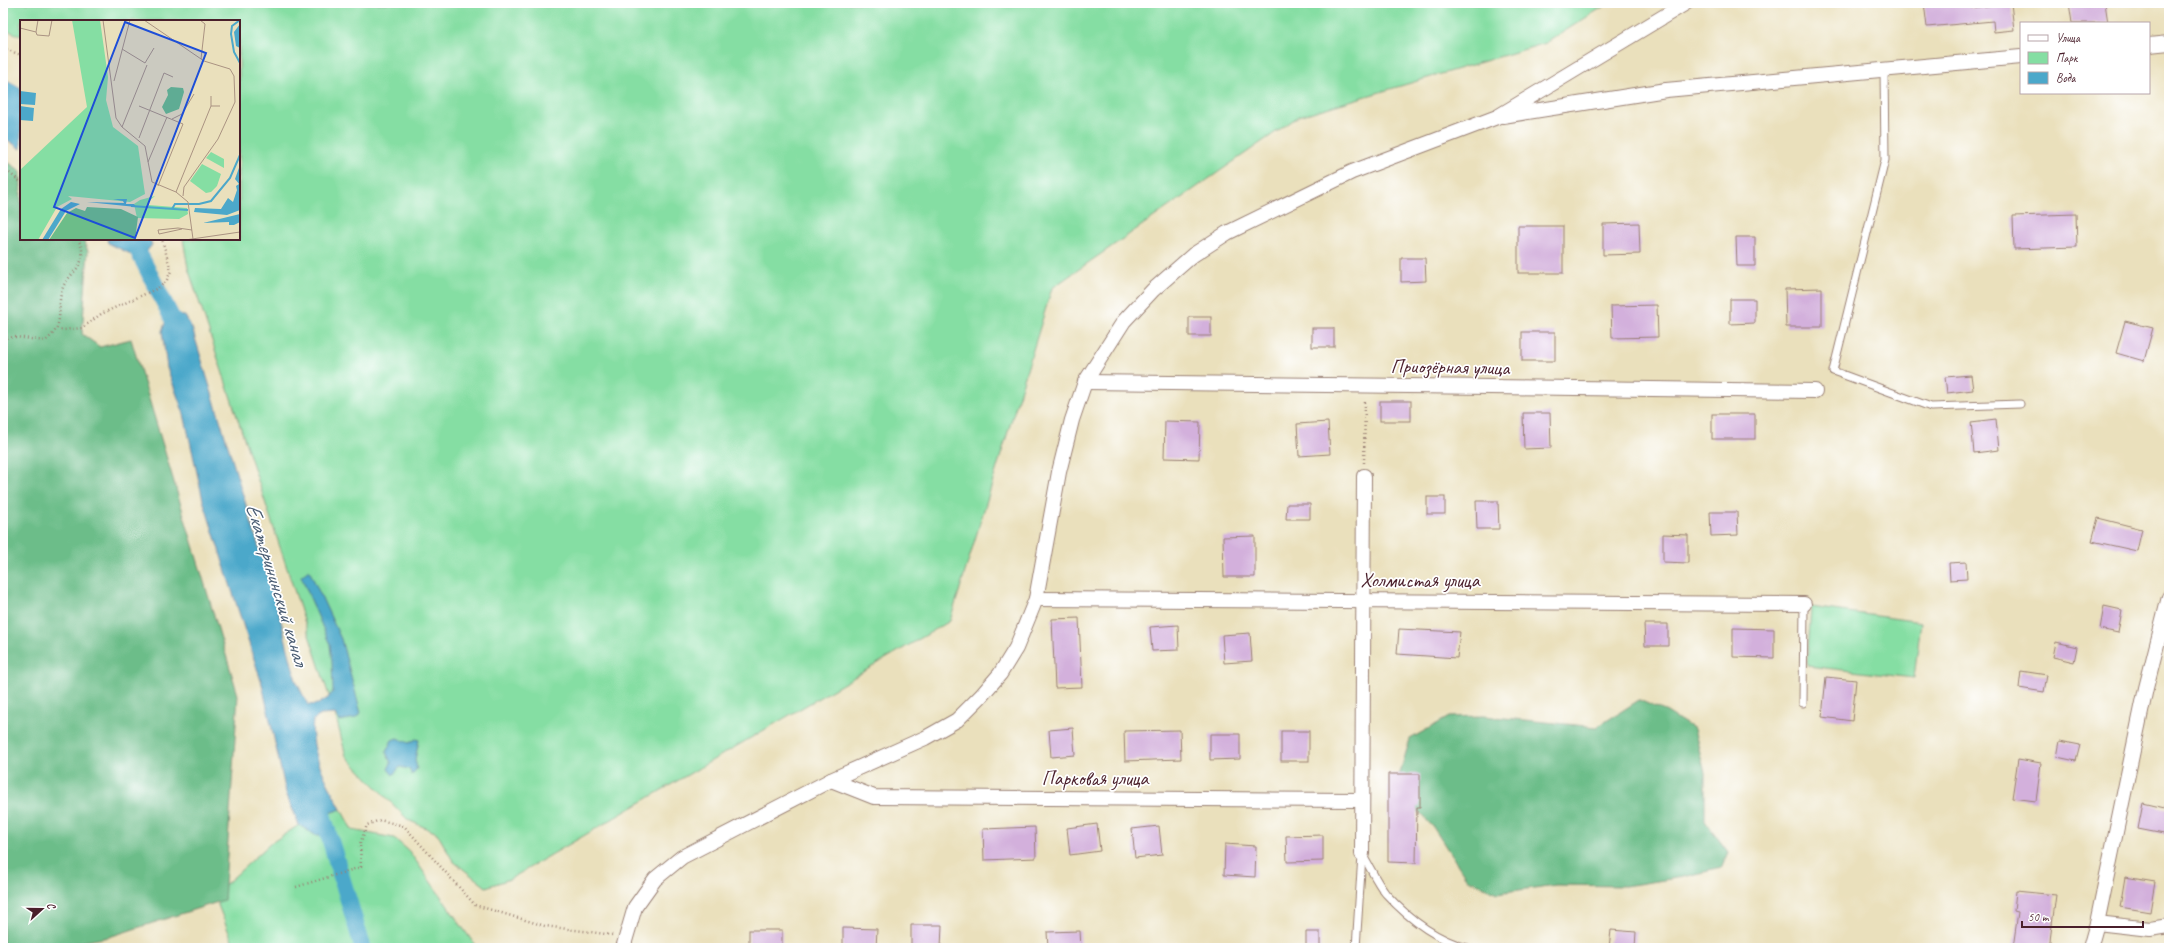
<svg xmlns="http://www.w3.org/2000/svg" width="2172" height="951" viewBox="0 0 2172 951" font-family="Caveat,sans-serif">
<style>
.green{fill:#85dea3;stroke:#687e67}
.forest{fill:#6cbd89;stroke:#5b6e5a}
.water{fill:#4ca8ca;stroke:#4b647a}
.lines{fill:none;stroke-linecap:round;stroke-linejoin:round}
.canal{stroke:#4ca8ca;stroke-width:17}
.building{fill:#d3b0dc}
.lane-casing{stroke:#9a8074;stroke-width:9}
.street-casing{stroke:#9a8074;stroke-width:16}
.path{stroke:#9a8074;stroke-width:2.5;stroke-dasharray:1 3;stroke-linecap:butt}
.lane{stroke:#fff;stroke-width:7}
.street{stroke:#fff;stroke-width:14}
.labels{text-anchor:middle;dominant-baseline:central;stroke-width:3.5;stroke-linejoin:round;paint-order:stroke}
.street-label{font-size:20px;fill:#4a1f2b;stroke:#fff}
.water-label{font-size:21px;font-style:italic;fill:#4b5d73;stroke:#fff}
.inset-river{fill:none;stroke:#4ca8ca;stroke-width:2}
.inset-road{fill:none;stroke:#aa9382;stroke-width:1}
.view{fill:#1d4ed8;fill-opacity:0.15;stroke:#1d4ed8;stroke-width:2}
.inset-edge{fill:none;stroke:#4a1f2b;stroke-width:2}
</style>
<rect width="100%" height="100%" fill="#fff"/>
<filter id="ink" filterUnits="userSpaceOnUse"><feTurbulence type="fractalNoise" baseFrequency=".025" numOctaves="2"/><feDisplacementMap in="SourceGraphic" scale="8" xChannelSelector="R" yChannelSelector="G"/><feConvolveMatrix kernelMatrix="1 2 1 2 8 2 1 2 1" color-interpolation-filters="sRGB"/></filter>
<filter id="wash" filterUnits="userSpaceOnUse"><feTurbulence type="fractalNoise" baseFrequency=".012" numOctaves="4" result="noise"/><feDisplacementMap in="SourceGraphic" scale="16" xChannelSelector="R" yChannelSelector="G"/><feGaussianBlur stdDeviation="0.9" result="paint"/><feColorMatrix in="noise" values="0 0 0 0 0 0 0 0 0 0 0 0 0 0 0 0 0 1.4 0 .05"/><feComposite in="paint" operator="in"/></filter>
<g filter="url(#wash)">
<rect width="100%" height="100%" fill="#eae0bc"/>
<g class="green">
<path d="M3 3H1609L1546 43 1299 116 1052 288 950 621 510 879 486 887 453 861 437 833 408 820 346 756 335 714 188 268 183 239H239V21H21V36L3 29Z"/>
<path d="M1811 607 1921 622 1914 678 1807 666Z"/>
<path d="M341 809 352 830 394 838 409 851 477 948H235L214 895 271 843 299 825 315 835 323 815Z"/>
</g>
<g class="forest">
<path d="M3 159 21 171V239H83L88 251 82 334 100 347 131 339 238 695 224 900 109 937 48 948H3Z"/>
<path d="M1639 700 1667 712 1694 729 1705 773V821L1728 852 1721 868 1683 877 1625 886 1556 885 1497 893 1467 879 1433 827 1396 786 1410 739 1449 717 1483 716 1597 727Z"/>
</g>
<g class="water">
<path d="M3 78 21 88V149L3 137Z"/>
<path d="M107 239H150L152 245 145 253 135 256 108 243Z"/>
<path d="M172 315 185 316 192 328 279 613 296 681 308 705 318 704 328 698 333 691 332 663 330 645 301 576 309 570 341 639 361 713 355 718 340 721 335 714 321 715 313 720C309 751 327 782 341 809L323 815 320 825V835H315L299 825 286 793 262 684 203 500 184 414 167 368 162 331 165 323Z"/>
<path d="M397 738 409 743 416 739 419 740 415 760 417 768 412 775 409 769 400 767 393 775 388 769 391 763 386 752 392 740Z"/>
</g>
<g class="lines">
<g class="canal">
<path d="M132 239 181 336"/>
<path d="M316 793 363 948"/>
</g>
</g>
<g id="blocks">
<g class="building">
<path d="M1924 3H1970L1971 8 2011 3 2014 30 1994 32 1993 21 1927 27Z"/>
<path d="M2069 3H2105L2108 23H2072Z"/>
<path d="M2076 214 2077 247 2014 249 2013 216Z"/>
<path d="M1639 223 1640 254 1603 255V224Z"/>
<rect x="1518" y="226" width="45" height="47"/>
<path d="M1736 237H1755V266H1737Z"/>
<path d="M1401 258H1425L1426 281 1401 282Z"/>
<path d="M1822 288V327H1786L1785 289Z"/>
<path d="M1730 299H1755V323L1730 324Z"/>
<path d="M1657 305 1658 337 1612 338 1611 306Z"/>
<rect x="1189" y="317" width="22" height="19"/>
<path d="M2125 321 2153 328 2144 361 2116 353Z"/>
<rect x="1312" y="328" width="22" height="19"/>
<rect x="1522" y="332" width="33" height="29"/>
<path d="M1971 375 1973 390 1947 393 1945 377Z"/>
<rect x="1380" y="401" width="31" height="20"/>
<path d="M1523 413H1550L1551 448 1524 449Z"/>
<rect x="1712" y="414" width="43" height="25"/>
<path d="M1996 419 1999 450 1974 453 1971 422Z"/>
<path d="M1165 421 1200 422 1199 459 1164 458Z"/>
<path d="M1328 422 1330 454 1299 456 1297 424Z"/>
<rect x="1427" y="497" width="18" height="17"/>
<path d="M1476 501H1498L1499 529H1477Z"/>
<path d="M1287 504H1310V519H1286Z"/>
<path d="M1710 512H1737L1738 535 1711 536Z"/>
<path d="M2098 518 2142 529 2137 551 2092 541Z"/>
<path d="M1663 534 1688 535V563L1663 562Z"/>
<path d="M1255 536V577H1224L1223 537Z"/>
<path d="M1966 562 1967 579 1950 580 1949 563Z"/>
<path d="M2104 606 2122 610 2118 633 2100 629Z"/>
<path d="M1079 618 1082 687 1055 688 1052 619Z"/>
<path d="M1644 624H1668V646H1645Z"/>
<path d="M1178 625 1179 650 1152 651 1150 627Z"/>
<path d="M1733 628 1774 629V658L1733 657Z"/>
<path d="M1399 629 1460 632 1457 658 1397 654Z"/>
<path d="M1250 633 1252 661 1224 663 1222 635Z"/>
<path d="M2056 642 2077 647 2074 662 2053 657Z"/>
<path d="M2021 671 2047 675 2044 692 2019 688Z"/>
<path d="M1826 677 1856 680 1852 721 1822 717Z"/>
<path d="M1073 728 1075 755 1051 757 1049 730Z"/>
<path d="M1180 730 1181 759 1125 761 1124 731Z"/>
<rect x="1281" y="731" width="28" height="30"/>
<path d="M1210 734H1240V759L1210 760Z"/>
<path d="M2060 741 2080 745 2076 761 2057 757Z"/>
<path d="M2018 759 2041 763 2036 801 2012 798Z"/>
<path d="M1388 774H1420V807H1417L1416 863 1388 862Z"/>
<path d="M2143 803 2169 809V835L2138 829Z"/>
<path d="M1097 824 1100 851 1070 855 1067 828Z"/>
<path d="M1159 826 1162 855 1135 858 1132 829Z"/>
<path d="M1035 827 1036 858 984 860 983 829Z"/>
<path d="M1323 835V861L1287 862 1286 836Z"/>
<path d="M1225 844 1256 846 1255 877 1224 875Z"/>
<path d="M2125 877 2155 882 2150 912 2120 907Z"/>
<path d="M2016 891 2056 895 2049 948H2013L2018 912 2014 911Z"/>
<path d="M911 925H942L941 948H911Z"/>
<path d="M843 928 877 929 876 948H843Z"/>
<rect x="749" y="930" width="33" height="18"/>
<path d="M1611 930 1636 932 1635 948H1609Z"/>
<path d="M1080 931 1081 948H1048L1047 932Z"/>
<rect x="1306" y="932" width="14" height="16"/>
</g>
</g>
</g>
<g filter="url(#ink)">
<use href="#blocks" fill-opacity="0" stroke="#9a8074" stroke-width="1"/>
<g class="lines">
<g class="lane-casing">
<g id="lane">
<path d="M1884 69 1885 160 1833 371 1931 407 2020 404"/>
<path d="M1803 703 1804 604"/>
<path d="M1362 854C1370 867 1377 883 1386 894 1408 918 1437 940 1468 948"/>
<path d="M1356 948 1362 855"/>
</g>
</g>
<g class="street-casing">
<g id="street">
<path d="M2149 45 2169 43"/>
<path d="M1503 116 1666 90 2021 57"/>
<path d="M1085 382 1815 391"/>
<path d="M1036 599 1804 604"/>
<path d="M831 780 874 797 1362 800"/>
<path d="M1362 854 1364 476"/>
<path d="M2097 923 2150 929 2169 926"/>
<path d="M623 948 635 907 655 879 682 857 831 780 925 738 957 720 981 696 1000 674 1016 648 1036 599 1059 472 1072 420 1085 382 1124 321 1153 290 1193 255 1227 233 1352 172 1497 117 1686 3"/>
<path d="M2090 948 2097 923 2146 688 2169 597"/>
</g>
</g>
<g class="path">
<path d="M3 48 21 55"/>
<path d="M3 168 21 182"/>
<path d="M57 328 62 330 82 328 101 314 158 288 166 282 171 271 162 239"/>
<path d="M3 338 16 337 45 341C68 325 54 305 64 285 69 276 81 267 82 257 83 250 81 245 78 239"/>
<path d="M1364 463 1365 400"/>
<path d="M296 887 361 867 360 844 367 825 380 820 404 826 475 905 545 926 613 935"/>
</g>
<use href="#lane" class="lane"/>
<use href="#street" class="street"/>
</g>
</g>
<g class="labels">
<g class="street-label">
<text transform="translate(1450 367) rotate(1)">Приозёрная улица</text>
<text x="1420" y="580">Холмистая улица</text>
<text x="1095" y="778">Парковая улица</text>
</g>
<g class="water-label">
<text transform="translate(277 584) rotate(73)">Екатерининский канал</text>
</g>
</g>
<g transform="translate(20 20)">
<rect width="220" height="220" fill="#eae0bc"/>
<path d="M52 0H80L88 57 86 80 93 107 118 126 125 174 110 182 48 176 52 179 37 187 18 220H0V150L67 87ZM191 132 204 139V148L186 138ZM182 144 201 154 197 166 191 172 186 173 170 161ZM135 176 129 181V185L167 188 168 194 159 199 117 198 114 184 120 180Z" fill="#85dea3"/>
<path d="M151 67 163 68 164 72 159 89 146 94 142 87 148 75 147 70ZM67 187 101 189 118 197 115 220H29L47 193 56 188 65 191Z" fill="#6cbd89"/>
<path d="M220 4V28L216 26 214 12ZM0 71 16 73 15 85 0 84ZM0 86 14 88 13 101 0 100ZM220 145V190L207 195 174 192 175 188 201 189 208 178 213 182 217 170 216 166 219 164 215 159ZM93 179H107L106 184H114L116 187 67 182 104 183 103 181ZM51 182 60 184 46 191 28 220H22L41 189ZM220 194V202L214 205H209V202L183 203Z" fill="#4ca8ca"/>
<path class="inset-river" d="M220 0 212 6 211 14 214 32 220 43M111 186 168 190M152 189 155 184H179L191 181 210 158 220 135"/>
<path class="inset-road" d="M83 0 96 98 102 107 125 126 132 162 156 172 168 182 173 219M124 0 184 41 210 49 214 56 215 82 198 119 164 167 163 176M180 0 185 4 181 39M0 8 16 12M16 12 17 15 29 16 32 0M16 12 18 0M102 29 125 43 134 28M94 61 110 0M191 76V86H200M119 86 163 104 138 166M152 99 162 94 174 74M102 107 127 45M119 118 144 53 153 57M128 142 147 97M156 172 191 86M162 209 139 214 138 210 158 208 172 210M165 220 220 212"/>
<path class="view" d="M105 2 186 33 115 218 34 187Z"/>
<rect width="220" height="220" class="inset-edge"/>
</g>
<rect width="2172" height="951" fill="none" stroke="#fff" stroke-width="16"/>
<rect x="2020" y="22" width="130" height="72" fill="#ffffff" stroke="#b7a5aa"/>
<rect x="2028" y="35" width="20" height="6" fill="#ffffff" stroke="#b7a5aa"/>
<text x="2056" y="42" font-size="12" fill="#4a1f2b">Улица</text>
<rect x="2028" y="52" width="20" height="12" fill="#85dea3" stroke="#b7a5aa"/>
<text x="2056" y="62" font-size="12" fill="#4a1f2b">Парк</text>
<rect x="2028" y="72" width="20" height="12" fill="#4ca8ca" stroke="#b7a5aa"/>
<text x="2056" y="82" font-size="12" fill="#4a1f2b">Вода</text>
<g transform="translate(42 909) rotate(69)" stroke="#ffffff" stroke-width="3" paint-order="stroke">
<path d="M0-3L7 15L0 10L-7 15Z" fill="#4a1f2b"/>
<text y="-6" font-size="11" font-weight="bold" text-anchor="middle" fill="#4a1f2b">С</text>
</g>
<path d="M2022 921v6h121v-6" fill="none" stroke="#4a1f2b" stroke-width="2"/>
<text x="2028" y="921" font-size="12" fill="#4a1f2b" stroke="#ffffff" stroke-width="3" paint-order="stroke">50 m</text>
</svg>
